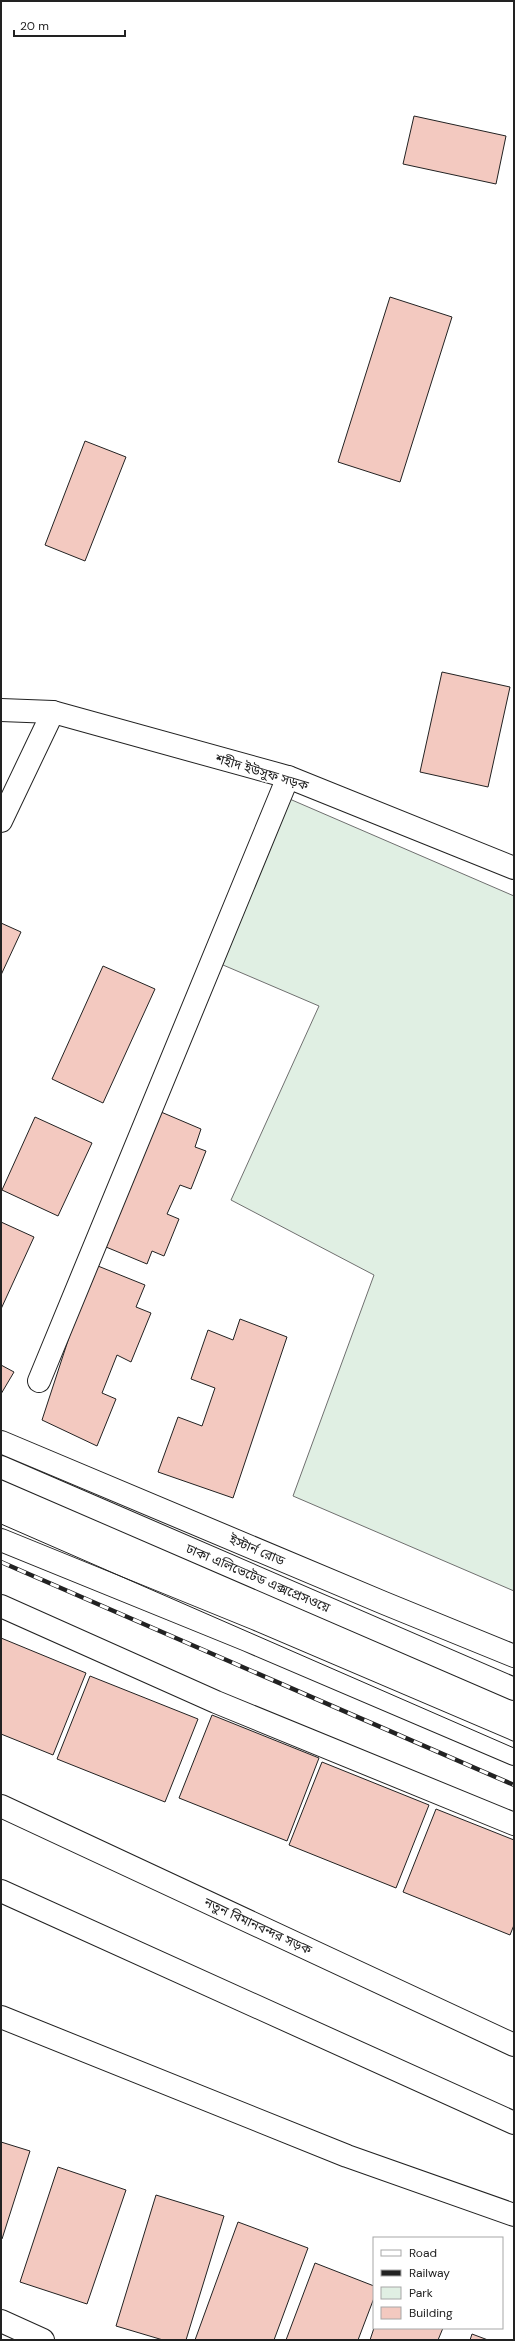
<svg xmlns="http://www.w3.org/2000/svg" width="515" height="2341" viewBox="0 0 515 2341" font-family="'DM Sans','Noto Sans Bengali',sans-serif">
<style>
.green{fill:#e0efe3;stroke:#6f6f6f}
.building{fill:#f3c9c0;stroke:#222}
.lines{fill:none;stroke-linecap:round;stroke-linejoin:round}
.minor-casing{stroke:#222;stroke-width:24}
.trunk-casing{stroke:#222;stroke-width:24}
.motorway-casing{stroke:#222;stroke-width:24}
.minor{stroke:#fff;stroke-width:22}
.trunk{stroke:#fff;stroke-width:22}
.motorway{stroke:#fff;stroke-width:22}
.tram{stroke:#222;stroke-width:1}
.rail-casing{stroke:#222;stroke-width:4.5}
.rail{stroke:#fff;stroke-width:3;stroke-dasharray:9;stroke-linecap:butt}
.labels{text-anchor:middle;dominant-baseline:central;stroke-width:3;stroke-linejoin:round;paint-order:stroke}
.street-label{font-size:13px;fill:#222;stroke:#fff}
</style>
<rect width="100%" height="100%" fill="#fff"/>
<path class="green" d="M285 797 514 896V1591L293 1496 374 1275 231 1200 319 1006 216 962Z"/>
<g class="building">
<path d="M414 116 506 136 496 184 403 164Z"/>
<path d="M390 297 452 317 400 482 338 462Z"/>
<path d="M85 441 126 457 85 561 45 545Z"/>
<path d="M442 672 510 687 488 787 420 772Z"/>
<path d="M1 923 21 932 1 975Z"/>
<path d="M103 966 155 989 103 1103 52 1079Z"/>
<path d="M161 1112 201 1129 195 1147 206 1151 191 1189 180 1185 167 1214 179 1219 164 1256 152 1251 147 1264 106 1247Z"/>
<path d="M35 1117 92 1143 58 1216 2 1190Z"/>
<path d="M1 1222 34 1237 1 1309Z"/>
<path d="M93 1264 145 1285 136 1307 151 1313 131 1362 117 1355 102 1393 116 1399 97 1446 42 1420Z"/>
<path d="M240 1319 287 1337 233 1498 158 1472 178 1417 202 1426 215 1388 191 1379 208 1330 233 1340Z"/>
<path d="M1 1365 14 1372 1 1394Z"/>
<path d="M1 1638 86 1673 53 1755 1 1734Z"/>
<path d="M90 1676 198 1719 165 1802 57 1759Z"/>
<path d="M212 1715 319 1758 287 1841 179 1798Z"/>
<path d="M322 1762 429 1805 396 1888 289 1845Z"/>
<path d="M436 1809 514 1840V1925L510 1935 403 1892Z"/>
<path d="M1 2142 30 2151 2 2239H1Z"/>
<path d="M58 2167 126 2190 87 2304 20 2282Z"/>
<path d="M156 2195 224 2216 186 2340H163L116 2326Z"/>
<path d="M238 2222 308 2248 274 2340H195Z"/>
<path d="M315 2263 374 2286V2298L358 2340H286Z"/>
<path d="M374 2328H443L438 2340H370Z"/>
<path d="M472 2334 488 2340H470Z"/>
</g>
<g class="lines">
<g class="minor-casing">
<g id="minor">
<path d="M1 710 53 712 288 777 514 868"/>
<path d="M1 821 53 712"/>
<path d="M39 1381 288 777"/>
<path d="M1 1442 384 1603 514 1656"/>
<path d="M1 1606 216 1702 514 1824"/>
<path d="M1 2321 43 2340"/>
</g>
</g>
<g class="trunk-casing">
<g id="trunk">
<path d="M1 1806 514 2045"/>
<path d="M1 1891 514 2123"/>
</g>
</g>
<g class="motorway-casing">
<g id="motorway">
<path d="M1 1467 514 1689"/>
<path d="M1 1540 247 1640 514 1754"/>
<path d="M1 2017 347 2156 514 2215"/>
</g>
</g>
<use href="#minor" class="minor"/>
<use href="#trunk" class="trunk"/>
<use href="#motorway" class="motorway"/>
<path class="tram" d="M1 1524 514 1748"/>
<g class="rail-casing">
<path id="rail" d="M1 1562 514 1785"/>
</g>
<use href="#rail" class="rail"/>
</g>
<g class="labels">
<g class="street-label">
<text transform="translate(262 772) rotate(17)">শহীদ ইউসুফ সড়ক</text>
<text transform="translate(257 1550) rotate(23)">ইস্টার্ন রোড</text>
<text transform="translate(258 1578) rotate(23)">ঢাকা এলিভেটেড এক্সপ্রেসওয়ে</text>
<text transform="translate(258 1926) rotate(25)">নতুন বিমানবন্দর সড়ক</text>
</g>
</g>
<rect width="515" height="2341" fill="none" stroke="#222222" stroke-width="4"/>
<rect x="373" y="2237" width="130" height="92" fill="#ffffff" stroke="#a7a7a7"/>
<rect x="381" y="2250" width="20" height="6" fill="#ffffff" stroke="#a7a7a7"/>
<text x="409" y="2257" font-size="12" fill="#222222">Road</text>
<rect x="381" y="2270" width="20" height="6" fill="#222222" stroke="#a7a7a7"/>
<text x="409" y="2277" font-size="12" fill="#222222">Railway</text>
<rect x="381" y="2287" width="20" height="12" fill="#e0efe3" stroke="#a7a7a7"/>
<text x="409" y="2297" font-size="12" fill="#222222">Park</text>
<rect x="381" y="2307" width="20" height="12" fill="#f3c9c0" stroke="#a7a7a7"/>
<text x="409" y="2317" font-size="12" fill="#222222">Building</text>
<path d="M14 30v6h111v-6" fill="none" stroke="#222222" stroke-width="2"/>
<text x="20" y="30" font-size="12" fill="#222222" stroke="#ffffff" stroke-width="3" paint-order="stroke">20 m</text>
</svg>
